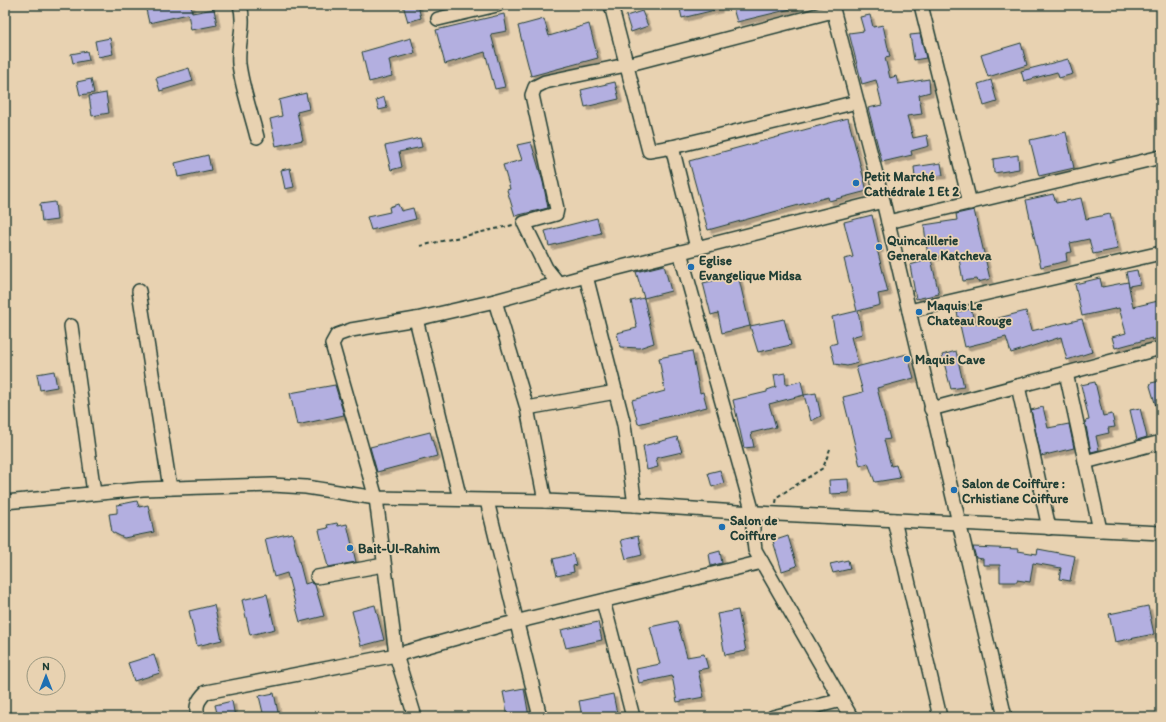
<svg xmlns="http://www.w3.org/2000/svg" width="1166" height="722" viewBox="0 0 1166 722" font-family="Itim,sans-serif">
<style>
.building{fill:#b3afe0;stroke:#1f3d34;filter:url(#shadow)}
.lines{fill:none;stroke-linecap:round;stroke-linejoin:round}
.minor-casing{stroke:#1f3d34;stroke-width:16}
.path{stroke:#1f3d34;stroke-width:2;stroke-dasharray:4 3;stroke-linecap:butt}
.minor{stroke:#e8d2b1;stroke-width:13}
.poi-dot{fill:#1f6fb2;stroke:#e8d2b1;stroke-width:1.5}
.labels{text-anchor:middle;dominant-baseline:central;stroke-width:3.5;stroke-linejoin:round;paint-order:stroke}
.poi-label{font-size:13px;font-weight:bold;fill:#1f3d34;stroke:#e8d2b1;text-anchor:start}
</style>
<defs>
<filter id="shadow"><feDropShadow dx="3.5" dy="3.5" stdDeviation="0" flood-color="#0004"/></filter>
</defs>
<rect width="100%" height="100%" fill="#e8d2b1"/>
<filter id="ink" filterUnits="userSpaceOnUse"><feTurbulence type="fractalNoise" baseFrequency=".025" numOctaves="2"/><feDisplacementMap in="SourceGraphic" scale="8" xChannelSelector="R" yChannelSelector="G"/><feConvolveMatrix kernelMatrix="1 2 1 2 8 2 1 2 1" color-interpolation-filters="sRGB"/></filter>
<g filter="url(#ink)">
<g class="building">
<path d="M145 5H191L192 13 214 9 217 25 191 30 188 14 149 23Z"/>
<path d="M403 5H418L421 18 408 22Z"/>
<path d="M679 5H718L719 9 682 18Z"/>
<path d="M732 5H795V8L737 22Z"/>
<path d="M642 11 648 26 631 32 626 16Z"/>
<path d="M504 14 507 31 491 34 505 87 495 89 485 52 445 64 436 30Z"/>
<path d="M870 15 873 27 883 25 890 57 885 58 890 78 896 76 898 84 929 79 930 92 919 95 922 114 907 116 913 138 927 135 929 146 911 151 912 155 882 162 868 108 882 105 876 80 862 84 849 33 864 31 860 17Z"/>
<path d="M544 19 549 36 589 24 598 58 531 76 518 26Z"/>
<path d="M920 34 926 58 914 60 910 35Z"/>
<path d="M110 38 113 54 98 57 95 41Z"/>
<path d="M411 38 415 53 389 60 392 76 369 82 362 52Z"/>
<path d="M1021 43 1027 65 988 77 981 55Z"/>
<path d="M87 51 89 60 73 63 71 54Z"/>
<path d="M1068 59 1073 74 1059 78 1057 72 1024 81 1021 71Z"/>
<path d="M189 68 193 81 160 91 156 78Z"/>
<path d="M91 79 94 93 80 95 77 82Z"/>
<path d="M991 80 997 102 984 106 978 84Z"/>
<path d="M615 82 619 99 585 107 581 90Z"/>
<path d="M106 93 109 113 92 116 89 96Z"/>
<path d="M306 93 309 109 297 112 303 140 276 146 270 119 282 116 279 100Z"/>
<path d="M384 97 387 108 379 110 376 100Z"/>
<path d="M848 118 867 191 829 201 828 197 708 230 689 161Z"/>
<path d="M1066 132 1074 168 1039 176 1030 140Z"/>
<path d="M420 138 422 147 399 152 402 167 391 170 385 146Z"/>
<path d="M531 142 543 182 548 208 515 216 507 190 510 189 503 165 522 160 517 145Z"/>
<path d="M208 155 211 170 178 177 175 163Z"/>
<path d="M1018 155 1019 169 994 173 993 159Z"/>
<path d="M941 163 943 175 915 178 914 167Z"/>
<path d="M290 168 294 187 285 189 281 170Z"/>
<path d="M1053 194 1056 203 1081 198 1086 219 1110 214 1118 249 1093 254 1089 239 1070 243 1072 252 1066 253 1067 261 1041 267 1026 200Z"/>
<path d="M55 202 57 220 42 222 40 204Z"/>
<path d="M398 204 401 211 413 208 416 219 371 230 367 217 390 212 389 207Z"/>
<path d="M974 210 990 279 978 282 977 279 963 281 958 253 928 258 924 225 957 220 956 214Z"/>
<path d="M872 215 880 249H877L888 292 878 294 880 305 858 311 862 334 851 337 858 363 847 366 835 364 830 345 837 343 832 317 857 311 844 259 853 257 844 222Z"/>
<path d="M597 218 601 233 549 246 545 231Z"/>
<path d="M931 259 939 294 916 299 910 265Z"/>
<path d="M664 265 671 291 644 298 636 272Z"/>
<path d="M1137 270 1140 284 1129 286 1126 272Z"/>
<path d="M738 275 750 326 722 333 718 313 711 315 703 283Z"/>
<path d="M1100 278 1102 287 1128 282 1133 307 1158 301 1161 312V337L1152 340V338L1115 348 1112 337 1126 333 1119 308 1082 316 1075 284Z"/>
<path d="M644 298 654 343 639 348 620 347 617 333 637 328 631 301Z"/>
<path d="M971 309 975 324 1026 311 1031 331 1082 319 1092 352 1067 360 1061 337 1011 353 1006 337 965 347 957 312Z"/>
<path d="M784 319 791 345 758 352 750 326Z"/>
<path d="M692 351 700 393 703 392 707 407 638 424 632 400 665 391 659 358Z"/>
<path d="M956 351 964 387 951 389 942 355Z"/>
<path d="M907 354 914 378 877 388 890 439 884 440 891 466 896 465 900 478 875 482 868 463 860 466 843 397 863 392 856 367Z"/>
<path d="M54 371 57 387 40 390 37 374Z"/>
<path d="M785 373 786 385 801 381 804 395 769 404 776 427 751 433 754 447 744 448 733 400 767 392V390L776 387 774 375Z"/>
<path d="M1160 381 1161 413H1158L1150 386 1151 383Z"/>
<path d="M1095 382 1103 416 1112 414 1115 427 1108 428 1109 433 1096 436 1099 450 1091 452 1085 421 1089 420 1081 385Z"/>
<path d="M335 385 344 415 297 425 290 393Z"/>
<path d="M816 393 821 416 811 421 804 395Z"/>
<path d="M1043 407 1048 428 1069 424 1074 448 1041 456 1031 410Z"/>
<path d="M1140 408 1147 437 1137 440 1130 410Z"/>
<path d="M430 432 437 456 377 472 370 447Z"/>
<path d="M677 437 682 452 656 458 658 467 647 470 643 446Z"/>
<path d="M720 470 724 483 712 487 708 473Z"/>
<path d="M848 479 849 493 830 494 829 480Z"/>
<path d="M137 501 139 507 148 505 154 532 124 538 112 532 109 514 117 513V505Z"/>
<path d="M337 523 338 526 347 524 356 562 328 567 319 530 328 528 327 525Z"/>
<path d="M292 533 305 584 311 582 315 585 324 616 300 622 287 573 274 577 265 539Z"/>
<path d="M638 536 642 555 626 559 621 540Z"/>
<path d="M788 536 797 566 782 571 773 541Z"/>
<path d="M973 547 1018 549V551L1037 554 1038 549 1075 556 1070 581 1059 579 1061 568 1033 563 1030 582 1017 580V582H1000V565H983V559L976 558Z"/>
<path d="M720 551 722 563 711 566 709 554Z"/>
<path d="M573 554 576 565 573 566 574 572 557 576 553 559Z"/>
<path d="M848 560 850 569 833 573 830 564Z"/>
<path d="M267 594 275 629 250 635 242 600Z"/>
<path d="M214 605 222 640 197 646 189 611Z"/>
<path d="M375 605 384 640 361 646 352 611Z"/>
<path d="M1148 606 1154 634 1115 642 1109 614Z"/>
<path d="M738 610 746 651 725 655 717 614Z"/>
<path d="M677 621 687 657 704 654 708 668 698 670 704 697 677 702 672 676 639 683 636 669 660 664 650 627Z"/>
<path d="M598 622 602 640 566 648 561 630Z"/>
<path d="M154 655 160 673 134 681 128 663Z"/>
<path d="M524 688 529 717H508L503 692Z"/>
<path d="M274 693 279 717H264L259 696Z"/>
<path d="M613 694 617 714 603 717H582L579 701Z"/>
<path d="M232 701 235 717H218L215 705Z"/>
</g>
<g class="lines">
<g class="minor-casing">
<g id="minor">
<path d="M240 5C246 25 237 44 239 64 242 88 251 113 257 137"/>
<path d="M611 5 649 151 672 147 857 102"/>
<path d="M832 5 883 201 1005 717"/>
<path d="M921 5 970 203"/>
<path d="M438 19 497 5"/>
<path d="M672 147 697 248"/>
<path d="M888 222 1161 157"/>
<path d="M680 252 753 513V533L755 550 851 717"/>
<path d="M586 276 624 425 635 505"/>
<path d="M558 283 546 268 524 223 556 214 557 209 532 95 535 87 545 82 626 65 833 11"/>
<path d="M139 291 170 488"/>
<path d="M495 301 527 408 545 501"/>
<path d="M909 311 1161 253"/>
<path d="M416 319 460 499"/>
<path d="M71 326 94 493"/>
<path d="M1066 373 1100 530"/>
<path d="M1018 386 1049 528"/>
<path d="M527 408 616 392"/>
<path d="M931 409 1161 348"/>
<path d="M1085 462 1161 442"/>
<path d="M487 501 540 717"/>
<path d="M5 502 143 489 272 485 306 487 376 498 545 501 635 505 737 512 1161 533"/>
<path d="M894 520 940 717"/>
<path d="M317 577 384 565"/>
<path d="M603 601 633 717"/>
<path d="M198 717C195 706 198 700 206 692L396 655 499 626 762 562"/>
<path d="M415 717 396 655 376 498 332 344 337 335 351 330 416 319 495 301 586 276 883 201"/>
<path d="M773 717 842 700"/>
</g>
</g>
<g class="path">
<path d="M420 246 513 225"/>
<path d="M776 503 777 497 823 468 830 449"/>
</g>
<use href="#minor" class="minor"/>
</g>
</g>
<g class="poi-dot">
<circle cx="856" cy="183" r="4"/>
<circle cx="879" cy="247" r="4"/>
<circle cx="691" cy="267" r="4"/>
<circle cx="919" cy="312" r="4"/>
<circle cx="907" cy="359" r="4"/>
<circle cx="954" cy="490" r="4"/>
<circle cx="722" cy="527" r="4"/>
<circle cx="350" cy="548" r="4"/>
</g>
<g class="labels">
<g class="poi-label">
<text x="864" y="176">Petit Marché<tspan x="864" dy="15">Cathédrale 1 Et 2</tspan></text>
<text x="887" y="240">Quincaillerie<tspan x="887" dy="15">Generale Katcheva</tspan></text>
<text x="699" y="260">Eglise<tspan x="699" dy="15">Evangelique Midsa</tspan></text>
<text x="927" y="305">Maquis Le<tspan x="927" dy="15">Chateau Rouge</tspan></text>
<text x="915" y="359">Maquis Cave</text>
<text x="962" y="483">Salon de Coiffure :<tspan x="962" dy="15">Crhistiane Coiffure</tspan></text>
<text x="730" y="520">Salon de<tspan x="730" dy="15">Coiffure</tspan></text>
<text x="358" y="548">Bait-Ul-Rahim</text>
</g>
</g>
<rect width="1166" height="722" fill="none" stroke="#e8d2b1" stroke-width="20"/>
<rect x="10" y="10" width="1146" height="702" fill="none" stroke="#1f3d34" stroke-width="1.5" filter="url(#ink)"/>
<g transform="translate(46 676)"><circle r="19" fill="#e8d2b1" stroke="#98967f"/>
<path d="M0-3L7 15L0 10L-7 15Z" fill="#1f6fb2"/>
<text y="-6" font-size="11" font-weight="bold" text-anchor="middle" fill="#1f3d34">N</text>
</g>
</svg>
